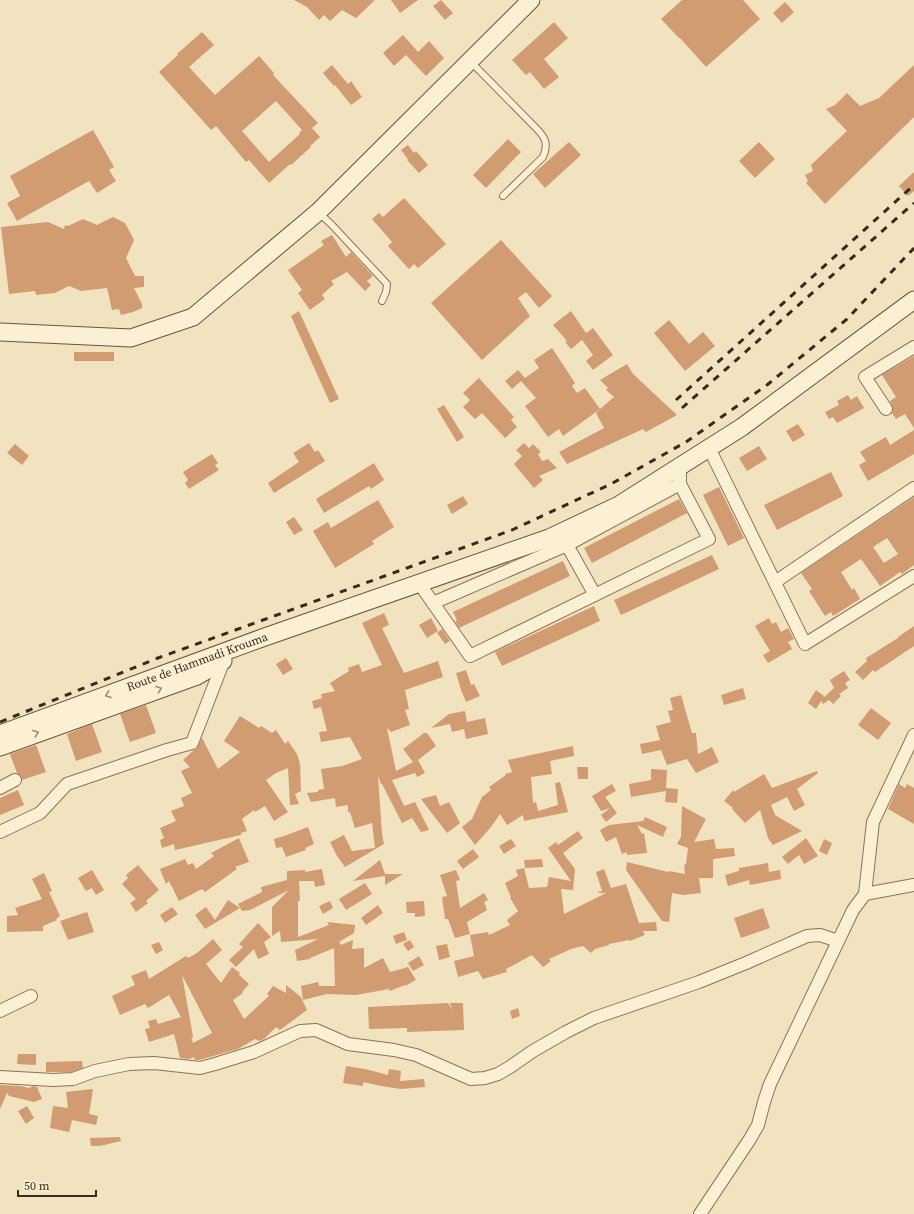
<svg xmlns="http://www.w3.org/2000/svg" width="914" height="1214" viewBox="0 0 914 1214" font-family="'Source Serif 4',serif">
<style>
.building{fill:#d19c72;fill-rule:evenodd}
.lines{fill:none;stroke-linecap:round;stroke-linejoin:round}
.lane-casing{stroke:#8a7356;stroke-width:8}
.street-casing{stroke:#8a7356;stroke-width:14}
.secondary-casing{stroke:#6c543a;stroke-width:19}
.lane{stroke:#fbf0d3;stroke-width:6}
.street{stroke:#fbf0d3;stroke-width:12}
.secondary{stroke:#fbf0d3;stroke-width:17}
.rail{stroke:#392a1c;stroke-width:3;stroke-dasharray:7 7;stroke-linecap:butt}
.oneway{stroke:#9a8d78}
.labels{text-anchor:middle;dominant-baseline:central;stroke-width:3;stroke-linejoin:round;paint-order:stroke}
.street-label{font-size:12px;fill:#392a1c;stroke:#f7edcf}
</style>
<rect width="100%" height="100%" fill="#f1e3bf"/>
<g class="building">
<path d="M294 0H375L356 18 342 10 330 21 324 15 319 20 307 7Z"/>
<path d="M391 0H418L400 13Z"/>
<path d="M441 0 453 13 445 20 433 6Z"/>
<path d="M682 0H743L760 19 706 67 680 38H679L661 19Z"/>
<path d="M785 2 794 12 782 23 773 13Z"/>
<path d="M554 22 568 38 544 59 559 77 544 89 530 72 526 75 512 60Z"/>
<path d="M202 32 214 45 189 67 215 95 259 56 274 73 273 75 318 123 312 128 320 137 310 146 311 147 291 165 290 164 269 183 249 160 246 162 216 126 211 130 159 72 178 55 177 54ZM276 101 302 130 299 133 300 134 269 162 242 131Z"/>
<path d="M403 35 418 52 429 41 444 58 426 76 406 55 394 66 383 53Z"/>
<path d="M332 65 348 84 351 81 362 97 351 105 335 85 334 86 323 73Z"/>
<path d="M914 65V117L825 204 806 183 808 181 805 175 813 171 811 165 847 131 826 109 835 105 847 93 860 106 879 98Z"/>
<path d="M93 130 114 167 109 170 116 181 97 193 89 181 17 221 7 203 20 196 10 176Z"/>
<path d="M508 139 521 152 486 188 473 175Z"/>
<path d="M569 142 581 155 545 188 533 174Z"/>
<path d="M759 142 775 159 755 178 739 161Z"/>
<path d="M408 145 414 153 416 151 428 165 419 173 407 160 408 159 401 150Z"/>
<path d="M914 172V191L908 196 899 186Z"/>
<path d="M404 198 446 244 418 268 414 264 409 269 388 246 392 242 372 219 379 213 383 217Z"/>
<path d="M113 217 125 223 134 240 126 258 135 276H144V287L134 288 142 304V308L133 312 121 315 119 309 112 310 107 288 81 291 69 286 55 293 36 295 35 291 9 294 1 227 48 222 64 229 65 225 68 226 83 219 97 225Z"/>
<path d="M332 235 346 257 351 252 373 276 367 281 371 285 365 291 347 272 331 281 334 284 322 295 325 299 310 310 298 293 302 290 288 270 324 245 321 241Z"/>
<path d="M501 240 552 296 539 308 526 292 518 298 530 316 482 360 431 303Z"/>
<path d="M299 311 339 399 330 403 291 316Z"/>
<path d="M571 311 586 333 593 328 613 355 593 370 586 361 593 355 582 340 571 349 565 342 567 341 553 325Z"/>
<path d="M669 320 689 344 703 332 715 346 685 371 654 333Z"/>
<path d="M552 348 575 383 572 386 577 393 585 388 600 409 614 397 606 390 608 388 600 380 627 364 633 374 677 415 646 432 643 429 567 464 559 452 604 428 596 413 600 409 563 436 559 429 548 437 525 406 536 398 521 381 512 389 505 381 518 370 525 378 539 368 534 360Z"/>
<rect x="74" y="352" width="40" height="9"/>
<path d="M914 356V428L905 414 896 419 892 413 893 408 890 401 896 397 882 375Z"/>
<path d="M479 378 514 417 511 420 517 427 505 438 482 413 475 419 463 407 470 400 463 393Z"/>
<path d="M848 395 851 400 857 396 864 408 837 423 833 417 829 419 825 412 839 405 837 401Z"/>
<path d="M444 405 464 437 457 442 437 409Z"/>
<path d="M798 424 805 435 793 442 786 431Z"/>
<path d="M914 430V454L868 481 859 465 866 461 860 452 886 437 890 445Z"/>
<path d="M309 443 315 452 318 450 325 461 274 493 268 483 299 462 293 453Z"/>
<path d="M524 443 529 448 533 444 541 452 538 454 542 461 548 459 557 468 539 476 543 480 534 488 514 464 522 456 516 450Z"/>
<path d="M15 444 29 456 22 465 7 453Z"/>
<path d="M759 446 767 459 747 471 739 458Z"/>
<path d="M212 454 218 463 215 465 219 470 189 489 185 483 188 480 183 472Z"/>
<path d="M374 463 384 480 371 489 369 486 324 513 316 499Z"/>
<path d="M831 472 843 496 777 530 764 505Z"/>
<path d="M719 487 744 538 728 546 703 495Z"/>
<path d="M463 496 468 504 452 514 447 505Z"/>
<path d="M914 497V565L902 574 900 572 880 586 861 559 841 572 852 590 854 588 860 599 833 616 831 612 825 616 809 591 812 589 801 573ZM887 538 898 554 884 563 873 547Z"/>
<path d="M679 499 687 513 592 563 584 548Z"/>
<path d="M378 500 394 527 372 541 374 544 335 568 313 531 328 522 331 528Z"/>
<path d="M294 517 303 530 294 535 286 522Z"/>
<path d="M712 555 719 569 621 615 614 600Z"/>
<path d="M563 561 570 576 459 628 455 621 457 620 453 612Z"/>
<path d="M594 606 600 621 502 666 495 652Z"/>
<path d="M384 613 389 625 382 628 404 673 438 661 443 677 405 690 409 709 405 710 410 725 391 732 387 728 396 771 413 762 403 749 424 733H427L436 746 418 760 425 773 417 777 415 773 392 780 404 806 415 802 429 830 421 832 412 818 402 823 382 784H381L378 776 382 834 384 844 345 867 337 856 330 842 344 835 352 851 375 848 372 823 355 828 350 812H348V805L336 807 335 798 311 802 307 793 318 792V790L324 789 321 769 342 766 362 759 350 737 321 742 319 732 327 731 321 707 314 709 312 701 322 698 321 694 335 691 330 683 349 671 348 668 359 664 362 672 382 665 362 623Z"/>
<path d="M431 618 438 631 427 638 419 625Z"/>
<path d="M769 618 772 624 776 622 781 632 788 628 794 639 788 642 792 649 768 663 763 655 770 651 755 626Z"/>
<path d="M914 626V646L875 672 873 670 863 680 855 672 867 661 866 658 898 638V637Z"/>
<path d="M442 629 450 641 445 644 437 633Z"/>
<path d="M286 658 293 669 283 675 276 664Z"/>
<path d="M466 670 471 685 474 684 480 696 466 702 461 690 456 673Z"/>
<path d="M844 671 850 680 845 683 848 688 839 694 841 696 833 704 829 700 823 704 821 701 816 709 808 703 816 690 824 696 823 698 834 688 830 680Z"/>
<path d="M743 688 746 699 724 705 721 695Z"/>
<path d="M681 695 692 733H696L698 754 712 747 719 762 696 773 687 759 667 765 661 750 642 754 640 744 660 740 656 726 671 722 668 711 673 710 670 698Z"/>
<path d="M146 705 156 733 130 742 120 714Z"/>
<path d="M871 708 891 723 878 740 858 725Z"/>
<path d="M465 711 467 722 485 718 488 734 466 739 464 729 452 732 450 724 431 728 449 714Z"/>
<path d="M240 716 259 728 261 726 272 733 276 730 285 744 288 741 297 754 300 764 301 791 295 794 299 804 290 805 288 768 276 773 266 780 288 812 274 821 265 806 255 812 254 810 242 819 247 831 241 833V835L175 850 174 844 162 848 160 840 164 838 160 828 176 821 171 811 184 806 181 798 192 793 181 771 190 767 183 760 194 750 197 748 202 738 218 769 240 752 224 741Z"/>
<path d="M92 724 102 752 76 761 67 734Z"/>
<path d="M36 745 46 772 22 780 21 776 17 773 10 754Z"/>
<path d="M573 746 574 756 550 761 552 774 531 777 533 803 536 802 538 811 558 805 555 783 560 782 568 812 524 821 523 815 507 825 500 814 491 827 475 845 462 827 472 819 482 797 491 790 489 787 506 775 505 774 512 772 508 760Z"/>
<path d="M577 767H588V779H578Z"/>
<path d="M651 769 667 770 666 788 678 789 677 803 665 802 666 791 631 797 629 784 651 780Z"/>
<path d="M817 771 818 773 797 789 805 805 794 811 787 797 771 805 775 815 802 831 773 845 768 838 760 810 745 823 732 809 733 808 724 801 733 790 734 792 764 774 772 788Z"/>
<path d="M612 784 616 791 605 797 617 813 606 822 601 815 610 808 601 811 592 796Z"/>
<path d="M899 784 905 788 907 784 914 788V824L888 809Z"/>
<path d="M18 790 24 805 0 815V798Z"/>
<path d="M436 795 440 806 449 802 460 823 447 833 421 799Z"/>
<path d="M682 806 706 819 694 842 714 839 716 849 734 848 735 856 713 859V878H699L701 893 684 895 672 893 669 922 662 921 626 870 627 862 668 872 669 871 685 874 684 865 686 864 688 848 677 844 681 837Z"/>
<path d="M645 817 667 827 663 837 637 825 642 834 644 833 647 853 627 855V852L622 854 616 837 606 842 600 830 609 825 643 821Z"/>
<path d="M308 827 314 844 305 848 306 850 286 857 282 847 276 848 274 839 284 836Z"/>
<path d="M578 831 583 838 563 853 575 869 573 890 561 889 564 914 606 893H598V892L602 891 596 872 604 869 611 888 626 884 639 923 656 922 657 931H643L645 935 630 941 629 940 609 944V945L595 949 591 953 583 946 571 949 549 959 551 961 543 967 532 955 506 969 507 972 483 979 478 971 458 977 454 961 474 956 470 935 488 932 489 935 510 925 507 920 518 911 510 898 511 897 505 883 518 876 516 870 524 868 529 888 547 887 549 877 571 881 548 848 556 842 558 845Z"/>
<path d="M239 838 249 862 235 867 237 869 205 892 202 889 179 901 169 881 166 884 160 869 185 859 188 865 193 863 196 869 214 856 211 853Z"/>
<path d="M806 838 818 856 804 864 799 855 788 864 782 857Z"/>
<path d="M511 839 516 846 504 854 499 846Z"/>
<path d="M824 839 832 843 827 855 819 851Z"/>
<path d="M473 849 479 857 463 869 457 861Z"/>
<path d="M542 859 543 867 525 868 524 860Z"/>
<path d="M380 860 385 874H403L385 885V876L353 881Z"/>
<path d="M768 863 769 872 780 870 781 879 750 885 749 880 728 886 725 875 739 871V868Z"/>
<path d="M138 865 159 890 146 901 148 903 136 912 130 903 136 899 122 884 128 878 126 875Z"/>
<path d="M322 869 325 885 315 887 314 881H299L300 901H298V937L329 925 327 922 355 925 354 933 339 942 341 945 353 940 352 949 364 948V968L383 958 390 972 408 967 416 980 405 986V985L390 991 389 989 356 995 327 994 303 1000 301 986 318 982 319 986H335L334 948 310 958V959L297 961 295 950 318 939 281 942 280 931 272 936V907L289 890 250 910 242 911 238 904 262 892 261 887 287 880V871L305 870V872Z"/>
<path d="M92 870 104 890 96 895 92 888 86 891 78 878Z"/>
<path d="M456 870 460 880 456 881 460 908 484 893 488 900 484 902 487 910 467 922 470 934 455 938 448 919H445L442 897 447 896 440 875Z"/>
<path d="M44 873 52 891 49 892 60 916 56 919 57 920 43 926V931L7 932V916L18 915 15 908 42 899 32 879Z"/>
<path d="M365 883 372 894 346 910 339 899Z"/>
<path d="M228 900 240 908 205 929 195 915 206 907 215 920Z"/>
<path d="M330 901 333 908 323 914 319 906Z"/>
<path d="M424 901 425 916 415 917V913H407L406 902Z"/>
<path d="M378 905 383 913 366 925 361 918Z"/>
<path d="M172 907 178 914 165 923 160 915Z"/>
<path d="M763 908 770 928 741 938 734 918Z"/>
<path d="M87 912 94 932 68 940 60 921Z"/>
<path d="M258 923 271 937 264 942 269 954 258 959 254 949 236 967 229 960 243 947 239 944Z"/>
<path d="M404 932 407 940 396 944 393 936Z"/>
<path d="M213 939 222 950 206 964 221 983 232 967 240 973 239 975 249 984 242 992 243 993 233 1000 244 1019 269 996 267 994 273 986 286 993V985L301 997 307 1010 280 1030 276 1027 264 1039 259 1041 255 1039 238 1049 199 1060H195L194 1057 189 1059 180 1058 174 1034 149 1042 145 1029 150 1028 148 1021 156 1019 158 1024 181 1017 169 995 148 1008 145 1004 120 1015 112 996 135 985 131 976 146 970 149 979 186 956 188 958 197 953ZM182 975 212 1033 193 1043 191 1036 192 1038 193 1037Z"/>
<path d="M410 940 414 947 408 951 403 944Z"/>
<path d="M159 942 163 950 156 954 151 945Z"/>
<path d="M447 944 450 957 439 960 436 946Z"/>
<path d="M419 956 424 965 413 971 408 963Z"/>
<path d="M448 1003 452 1010 450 1003H463L464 1030 407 1032V1028L369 1029 368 1007Z"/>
<path d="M518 1008 520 1016 512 1019 510 1011Z"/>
<path d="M18 1054H36V1065L17 1064Z"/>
<path d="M82 1061 83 1068 72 1072H46V1062Z"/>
<path d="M346 1066 365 1069 388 1075 389 1069 401 1071 400 1081 424 1079 425 1087 401 1089 381 1086 363 1082V1086L343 1083Z"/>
<path d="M0 1085 20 1086 29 1088 33 1086 37 1087 42 1099 34 1102 9 1096 7 1093 0 1109Z"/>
<path d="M93 1089 89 1114 98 1116 96 1125 72 1120 69 1132 50 1128 53 1106 68 1108 66 1092Z"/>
<path d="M27 1106 34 1118 26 1124 18 1111Z"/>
<path d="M120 1137 121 1141 100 1146H91L90 1138Z"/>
</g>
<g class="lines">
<g class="lane-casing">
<g id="lane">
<path d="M471 62 535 127C545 137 549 143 543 157L503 196"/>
<path d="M319 213 331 224 387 284 386 292 382 301"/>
</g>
</g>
<g class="street-casing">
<g id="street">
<path d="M886 409 865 377 914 347"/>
<path d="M709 448 805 644 914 576"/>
<path d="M567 545 595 595"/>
<path d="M775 582 914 488"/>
<path d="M419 583 470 656 709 539 680 484V467"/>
<path d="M433 603 567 545 680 484"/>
<path d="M914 735 873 822 865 894 914 885"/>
<path d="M0 788 15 780"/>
<path d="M0 832 40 813 67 784 167 750 192 743 224 660"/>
<path d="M0 1011 31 996"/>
<path d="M0 1077 53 1080 73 1079 95 1071 129 1064 154 1063 200 1068 215 1064 254 1052 300 1031 316 1030 348 1044 394 1050 416 1055 471 1079 485 1078 498 1074 510 1067 533 1051 566 1032 594 1018 699 982 746 963 807 936 820 935 838 941"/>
<path d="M700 1214 750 1139 758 1125 764 1102 770 1084 853 910 865 894"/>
</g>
</g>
<g class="secondary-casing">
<g id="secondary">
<path d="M0 332 131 338 193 317 318 212 531 0"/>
<path id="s1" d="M0 734 262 638 549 538 619 505 742 427 914 300"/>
<path d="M0 747 197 676 223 661"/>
</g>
</g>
<use href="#lane" class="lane"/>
<use href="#street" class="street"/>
<use href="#secondary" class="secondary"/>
<g class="rail">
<path d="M676 400 914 185"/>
<path d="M682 408 914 203"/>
<path d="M0 722 158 658 512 530 611 484 686 442 767 385 847 319 914 248"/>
</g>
</g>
<defs><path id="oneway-chevron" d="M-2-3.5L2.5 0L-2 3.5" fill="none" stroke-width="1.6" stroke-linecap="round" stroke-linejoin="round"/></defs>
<g class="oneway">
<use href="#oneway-chevron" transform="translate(159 689) rotate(-20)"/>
<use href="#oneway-chevron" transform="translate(108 695) rotate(160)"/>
<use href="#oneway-chevron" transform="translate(36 733) rotate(-20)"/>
</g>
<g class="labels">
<g class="street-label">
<text stroke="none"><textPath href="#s1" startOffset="210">Route de Hammadi Krouma</textPath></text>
</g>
</g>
<path d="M18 1190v6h78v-6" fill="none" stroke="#392a1c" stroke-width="2"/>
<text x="24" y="1190" font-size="12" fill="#392a1c" stroke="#f7edcf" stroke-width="3" paint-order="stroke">50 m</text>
</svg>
